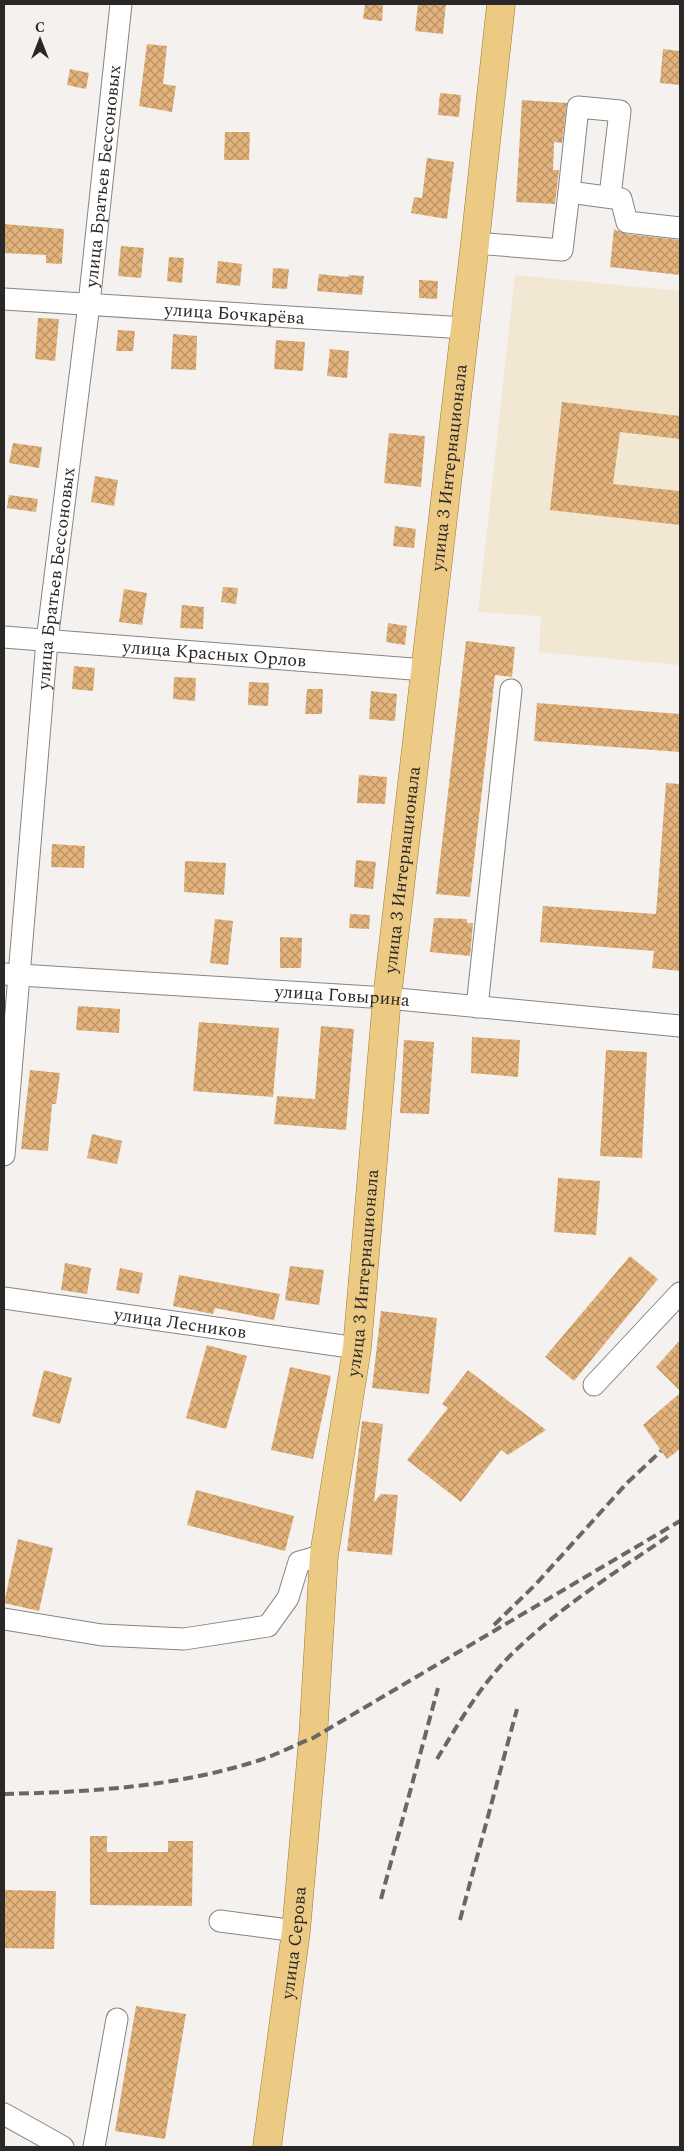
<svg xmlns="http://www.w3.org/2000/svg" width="684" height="2151" viewBox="0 0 684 2151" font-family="Spectral,serif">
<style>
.education{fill:#f1e7d2}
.building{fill:url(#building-cross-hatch)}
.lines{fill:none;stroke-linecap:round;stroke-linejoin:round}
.minor-casing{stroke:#888581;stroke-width:23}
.major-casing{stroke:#9f7a2e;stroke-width:29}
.minor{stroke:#fff;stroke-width:21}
.major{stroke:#ecca84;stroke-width:28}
.rail{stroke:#6a6867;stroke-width:4;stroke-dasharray:10 5;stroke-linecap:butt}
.labels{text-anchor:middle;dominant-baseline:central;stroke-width:4;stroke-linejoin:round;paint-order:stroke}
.street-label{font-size:18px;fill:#292827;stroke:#f5f1ee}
</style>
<defs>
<pattern id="building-cross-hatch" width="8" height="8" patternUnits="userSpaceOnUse" patternTransform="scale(1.25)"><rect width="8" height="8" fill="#e3b37b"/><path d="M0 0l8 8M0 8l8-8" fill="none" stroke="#b89265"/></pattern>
</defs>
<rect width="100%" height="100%" fill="#f5f1ee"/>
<path class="education" d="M515 275 680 291V665L539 652 541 616 478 612Z"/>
<g class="building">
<path d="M365 4H383L382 21 363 19Z"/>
<path d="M418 4H446L443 34 415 31Z"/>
<path d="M147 44 167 46 163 84 176 86 172 112 139 106Z"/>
<path d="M663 49 680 51V85L660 83Z"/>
<path d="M70 69 89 73 86 89 67 85Z"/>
<path d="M440 93 461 95 459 117 438 115Z"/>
<path d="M522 100 567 103 562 143 554 142 553 170H559L555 204 516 202Z"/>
<path d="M225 132H250L249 160H224Z"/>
<path d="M427 158 454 162 447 219 411 213 414 197 422 198Z"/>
<path d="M4 224 64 229 62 264 46 263V255L4 253Z"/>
<path d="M614 229 626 234 680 240V275L610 267Z"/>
<path d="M121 246 144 248 141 278 118 276Z"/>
<path d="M169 257 184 258 182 283 167 281Z"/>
<path d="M218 261 242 264 240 286 216 283Z"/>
<path d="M273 268 289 269 287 289 272 288Z"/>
<path d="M319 274 348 277 349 275 364 276 362 295 317 291Z"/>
<path d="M419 280 438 281 437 299 419 298Z"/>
<path d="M38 318 59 319 55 361 35 359Z"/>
<path d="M118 330 135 331 133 351H116Z"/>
<path d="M173 334 197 336 196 370 171 369Z"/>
<path d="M276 340 305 342 303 371 274 369Z"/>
<path d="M330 349 349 351 347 378 327 376Z"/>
<path d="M562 402 680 416V439L620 432 613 484 680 491V525L550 510Z"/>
<path d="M389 433 425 436 421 487 384 483Z"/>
<path d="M13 443 42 447 39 468 9 463Z"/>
<path d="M95 476 118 480 114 506 91 502Z"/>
<path d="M9 495 38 499 36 512 7 508Z"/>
<path d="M395 526 416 529 414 548 393 546Z"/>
<path d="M223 587 238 588 236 604 221 602Z"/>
<path d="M124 589 147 593 142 625 119 622Z"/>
<path d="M182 605 204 607 203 629 180 628Z"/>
<path d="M388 623 407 626 405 645 386 642Z"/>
<path d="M466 641 515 647 512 677 495 675 470 897 436 894Z"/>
<path d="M74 666 95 668 93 691 72 689Z"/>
<path d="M174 677 196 678 195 701 173 699Z"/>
<path d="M249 682 269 683 268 706 248 705Z"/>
<path d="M307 689H323L322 714H305Z"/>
<path d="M371 691 397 694 395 721 369 719Z"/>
<path d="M537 703 680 714V752L534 741Z"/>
<path d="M359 775 387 777 385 804 357 803Z"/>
<path d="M666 783 680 784V971L652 968 654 951 540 942 543 906 656 914Z"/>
<path d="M52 844 85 846 84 868 51 867Z"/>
<path d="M356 860 376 862 373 889 354 887Z"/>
<path d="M185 861 226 863 224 895 184 892Z"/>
<path d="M350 914 370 915 369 929 349 928Z"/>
<path d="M434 918 467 919V923H473L470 956 430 952Z"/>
<path d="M215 919 233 921 228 965 210 963Z"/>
<path d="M280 937 302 938 301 968H280Z"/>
<path d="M78 1006 120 1009 119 1033 76 1030Z"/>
<path d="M199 1022 279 1028 273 1097 193 1091Z"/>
<path d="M321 1026 354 1029 346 1130 274 1124 277 1096 315 1099Z"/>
<path d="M472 1037 520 1040 518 1077 471 1073Z"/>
<path d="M404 1040 434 1042 429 1114 400 1113Z"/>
<path d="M606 1050 647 1052 642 1158 600 1156Z"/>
<path d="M30 1070 60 1073 56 1104H52L48 1151 21 1149Z"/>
<path d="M92 1134 122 1141 117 1164 87 1158Z"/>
<path d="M558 1178 600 1181 596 1235 554 1232Z"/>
<path d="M630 1256 658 1279 574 1381 545 1357Z"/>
<path d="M65 1263 91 1268 87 1294 61 1290Z"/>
<path d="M290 1266 324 1270 319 1305 285 1300Z"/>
<path d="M120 1268 143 1273 139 1294 116 1290Z"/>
<path d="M179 1275 280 1294 274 1320 215 1308 213 1314 173 1306Z"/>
<path d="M381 1311 437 1318 429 1394 372 1388Z"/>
<path d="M680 1340V1391L656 1367Z"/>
<path d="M207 1345 247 1356 226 1429 186 1418Z"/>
<path d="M290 1367 331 1376 313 1459 271 1450Z"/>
<path d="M44 1370 72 1378 60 1424 32 1416Z"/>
<path d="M468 1370 546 1430 508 1455 501 1450 461 1502 407 1460 448 1408 442 1404Z"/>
<path d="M680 1393V1449L667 1459 643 1425Z"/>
<path d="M362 1421 383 1424 374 1502 381 1494 398 1495 392 1555 347 1551Z"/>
<path d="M196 1490 294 1516 285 1551 187 1525Z"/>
<path d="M18 1539 53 1548 39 1611 4 1603Z"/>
<path d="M90 1836H107V1852H168V1841H193L192 1906 90 1905Z"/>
<path d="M4 1890 56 1891 54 1949 4 1948Z"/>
<path d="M136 2006 186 2014 165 2139 115 2131Z"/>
</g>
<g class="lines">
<g class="minor-casing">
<g id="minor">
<path d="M569 192 578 107 620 111 610 196"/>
<path d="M475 243 562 250 569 192 621 199 627 222 680 228"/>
<path id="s1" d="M4 299 465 328"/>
<path id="s2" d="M4 637 425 670"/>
<path id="s3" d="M4 974 387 998 680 1026"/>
<path d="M477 1007 511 690"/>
<path id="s4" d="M4 1155 47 641 89 304 121 4"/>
<path id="s5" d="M4 1298 357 1348"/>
<path d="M594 1385 680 1293"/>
<path d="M4 1619 102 1635 184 1639 268 1626 288 1598 299 1562 324 1555"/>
<path d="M220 1921 296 1931"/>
<path d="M4 2114 63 2147"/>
<path d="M94 2147 117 2019"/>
</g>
</g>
<g class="major-casing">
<g id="major">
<path id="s6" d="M267 2147 296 1931 313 1738 324 1555 357 1348 387 998 475 243 501 4"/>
</g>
</g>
<use href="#minor" class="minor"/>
<use href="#major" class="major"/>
<g class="rail">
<path d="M494 1625 536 1584 627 1483 661 1451"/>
<path d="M437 1759C457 1726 477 1691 504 1662 552 1612 613 1574 670 1535"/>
<path d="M4 1794C90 1792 177 1787 260 1760 278 1754 295 1745 313 1738L680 1521"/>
<path d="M381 1899 438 1688"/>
<path d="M460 1920 517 1709"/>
</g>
</g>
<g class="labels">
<g class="street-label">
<text stroke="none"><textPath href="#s4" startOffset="984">улица Братьев Бессоновых</textPath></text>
<text stroke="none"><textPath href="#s1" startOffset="231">улица Бочкарёва</textPath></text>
<text stroke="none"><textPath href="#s6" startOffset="1690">улица 3 Интернационала</textPath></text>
<text stroke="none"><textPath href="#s4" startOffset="579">улица Братьев Бессоновых</textPath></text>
<text stroke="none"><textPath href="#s2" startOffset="211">улица Красных Орлов</textPath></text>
<text stroke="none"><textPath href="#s6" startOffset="1285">улица 3 Интернационала</textPath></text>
<text stroke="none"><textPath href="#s3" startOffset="339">улица Говырина</textPath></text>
<text stroke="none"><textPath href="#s6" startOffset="880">улица 3 Интернационала</textPath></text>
<text stroke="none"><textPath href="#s5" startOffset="178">улица Лесников</textPath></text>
<text stroke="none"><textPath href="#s6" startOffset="206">улица Серова</textPath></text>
</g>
</g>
<rect width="684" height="2151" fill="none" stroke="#292827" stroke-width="10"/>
<g transform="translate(40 40)" stroke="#f5f1ee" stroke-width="4" paint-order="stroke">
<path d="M0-4L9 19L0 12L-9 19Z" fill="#292827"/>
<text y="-8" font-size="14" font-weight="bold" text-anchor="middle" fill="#292827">С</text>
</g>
</svg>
